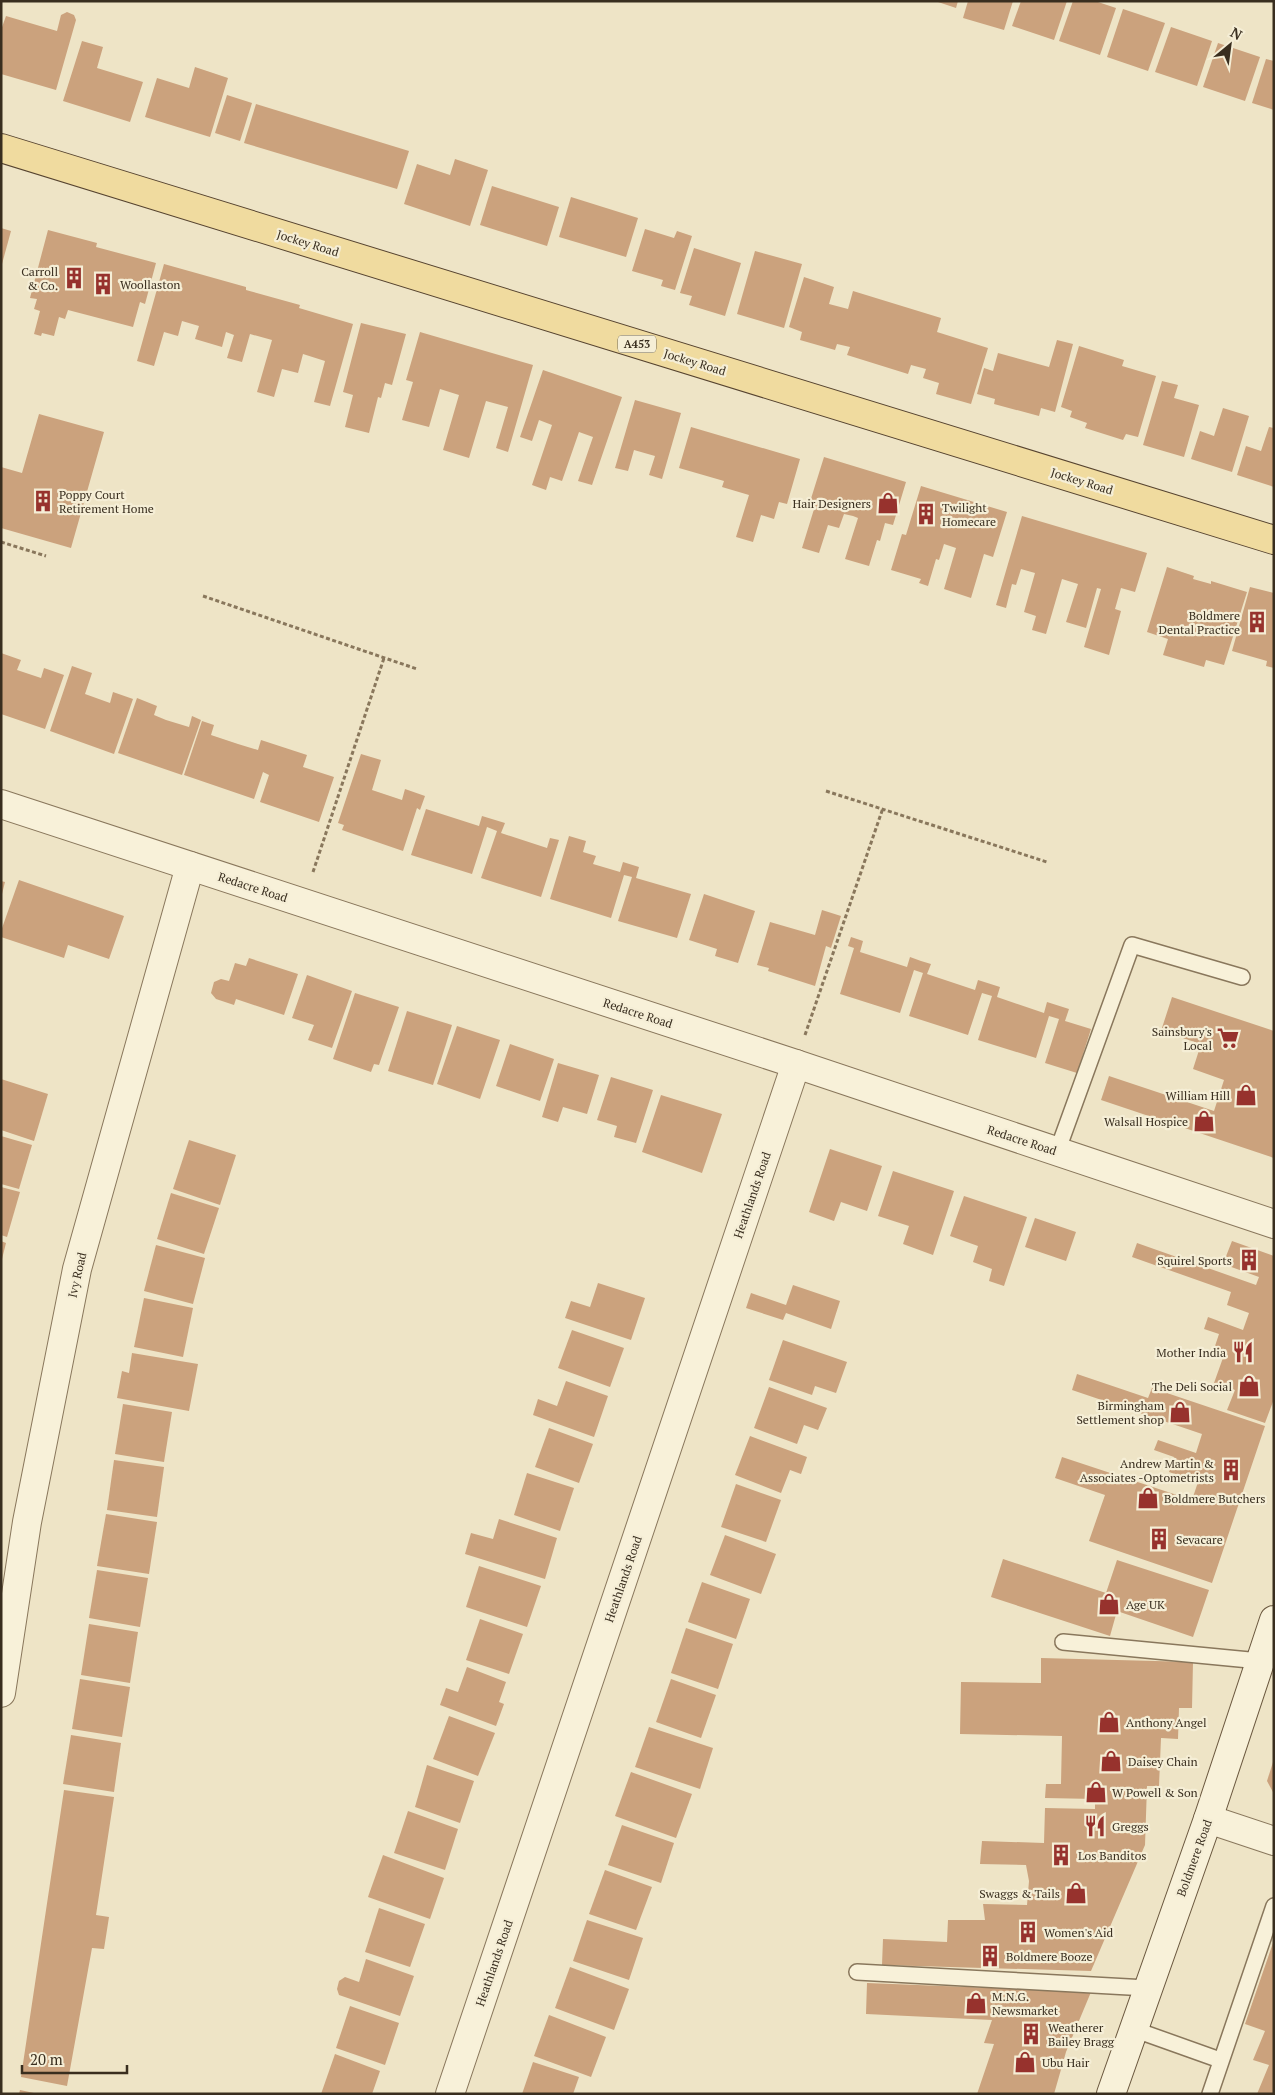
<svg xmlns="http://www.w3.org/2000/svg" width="1275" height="2095" viewBox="0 0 1275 2095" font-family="'PT Serif',serif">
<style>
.building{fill:#cba27d}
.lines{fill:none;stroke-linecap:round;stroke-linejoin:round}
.lane-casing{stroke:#89775c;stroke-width:18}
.street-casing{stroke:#89775c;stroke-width:30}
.secondary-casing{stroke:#6b583f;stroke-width:30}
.primary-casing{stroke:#574430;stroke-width:30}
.path{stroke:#89775c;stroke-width:3;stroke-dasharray:4 2.5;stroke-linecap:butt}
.lane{stroke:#f8f1d9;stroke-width:15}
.street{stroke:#f8f1d9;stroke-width:28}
.secondary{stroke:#f8f1d9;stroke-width:28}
.primary{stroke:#f0db9f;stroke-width:28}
.labels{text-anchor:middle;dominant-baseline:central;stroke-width:4.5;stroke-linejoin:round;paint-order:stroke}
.shield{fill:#f5eed6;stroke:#716856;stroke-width:1}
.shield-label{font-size:11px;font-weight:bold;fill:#392e1f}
.street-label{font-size:12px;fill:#392e1f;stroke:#f5eed6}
.poi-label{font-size:12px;fill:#392e1f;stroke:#f5eed6;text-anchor:start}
</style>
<rect width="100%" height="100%" fill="#eee4c6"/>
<g class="building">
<path d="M935 1H958L956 8Z"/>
<path d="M968 1H1013L1004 30 963 18Z"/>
<path d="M1021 1H1067L1054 40 1012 26Z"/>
<path d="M1073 1H1095L1116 8 1100 55 1059 41Z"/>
<path d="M1123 9 1165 23 1148 71 1107 57Z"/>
<path d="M67 12 74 15 76 20 56 90 1 74V30L6 16 57 31 61 15Z"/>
<path d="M1171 27 1212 41 1197 86 1155 72Z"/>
<path d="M82 41 103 47 97 68 143 82 130 122 63 101Z"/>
<path d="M1218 43 1260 57 1245 101 1203 87Z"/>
<path d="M1266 59 1274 61V110L1252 103Z"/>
<path d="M195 67 228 78 210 137 145 117 157 78 189 88Z"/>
<path d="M227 95 252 103 240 141 215 133Z"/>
<path d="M256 104 409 151 397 189 244 143Z"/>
<path d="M455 159 488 170 470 226 404 204 417 164 450 175Z"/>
<path d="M492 186 559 207 547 246 480 225Z"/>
<path d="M571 197 638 218 626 257 559 237Z"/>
<path d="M1 228 11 231 2 264H1Z"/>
<path d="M645 229 674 238 677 231 692 236 675 290 661 286 663 280 632 271Z"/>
<path d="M48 230 97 243 96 247 156 263 145 304 140 302 133 327 68 310 65 319 59 317 54 336 42 333 41 336 34 334 40 311 34 309 37 299 30 298Z"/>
<path d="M694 248 741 263 725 316 689 305 692 296 680 293Z"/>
<path d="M755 251 802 264 784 328 737 314Z"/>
<path d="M164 264 246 287V290L300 305 299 308 353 324 330 406 314 402 325 361 303 354 298 373 282 369 274 397 257 392 272 340 250 334 242 362 227 358 234 335 226 332 222 347 195 339 199 326 182 321 178 336 164 332 154 366 137 361Z"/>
<path d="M804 277 834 287 829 304 848 309 853 291 941 318 937 332 988 348 971 404 936 394 939 383 923 378 926 369 911 365 908 374 847 355 850 347 837 344 835 350 800 340 802 332 789 327Z"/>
<path d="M361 323 406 334 392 385 385 383 381 398 378 397 369 433 345 427 353 395 343 392Z"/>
<path d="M420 332 533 365 508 452 496 448 508 407 486 401 469 458 443 450 459 395 440 389 429 427 402 420 413 382 406 380Z"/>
<path d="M1057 340 1073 344 1055 412 1041 408 1039 416 994 404 995 399 977 394 984 368 993 371 998 353 1049 367Z"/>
<path d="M1079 346 1124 360 1122 366 1156 376 1138 437 1126 434 1123 440 1085 428 1087 423 1070 417 1072 411 1061 407Z"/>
<path d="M543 370 622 397 592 485 578 481 593 437 579 432 562 481 550 477 546 490 532 485 552 425 539 420 532 441 520 437Z"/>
<path d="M1162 381 1178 385 1174 398 1199 405 1184 457 1143 445Z"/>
<path d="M635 400 681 413 662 479 649 475 655 456 634 450 628 471 615 468Z"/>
<path d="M1223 408 1249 416 1232 472 1191 459 1200 431 1214 436Z"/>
<path d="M39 414 104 432 71 548 1 528V467L22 473Z"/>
<path d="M691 427 800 459 787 504 779 502 774 519 761 515 753 542 736 537 749 495 722 487 724 481 679 468Z"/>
<path d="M1269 427 1274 428V487L1237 475 1246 446 1261 451Z"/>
<path d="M824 457 906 482 893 525 885 523 880 541 877 540 869 566 845 559 858 518 853 516 844 514 839 528 828 525 819 553 802 548 815 506 809 505Z"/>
<path d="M921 486 1007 512 993 557 984 554 971 598 944 589 956 548 944 544 939 560 936 559 928 586 919 583 921 579 891 570 902 534 906 535Z"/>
<path d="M1022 516 1147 553 1135 592 1121 588 1115 609 1121 611 1109 655 1084 647 1101 589 1097 588 1086 628 1066 622 1078 584 1062 579 1046 634 1032 630 1036 616 1024 612 1035 573 1021 569 1016 585 1012 584 1006 608 996 605Z"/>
<path d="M1167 567 1194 576 1193 579 1211 584V581L1247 592 1224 665 1206 660 1204 667 1163 655 1168 639 1147 632Z"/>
<path d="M1250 587 1274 593V668L1266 666 1267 661 1232 651Z"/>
<path d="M1 653 21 660 17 670 41 678 44 668 64 675 45 729 1 714Z"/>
<path d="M72 666 92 673 85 694 110 703 113 692 133 699 114 754 50 731Z"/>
<path d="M137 698 157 706 154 715 166 720 189 727 192 716 201 720 182 775 118 753Z"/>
<path d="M202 721 214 725 211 735 238 744 258 750 261 740 307 755 303 767 334 777 319 822 260 802 269 775 263 772 254 799 184 775Z"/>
<path d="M361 754 381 760 372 790 402 800 405 789 425 796 420 810 417 808 403 851 342 830 344 825 338 823Z"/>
<path d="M426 809 479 826 482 816 505 823 501 833 547 848 550 838 559 840 541 897 481 878 497 831 487 827 472 874 411 855Z"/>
<path d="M569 836 586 841 583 852 596 856 593 864 620 872 623 862 639 867 636 878 691 894 677 938 618 921 632 877 624 875 611 918 550 899Z"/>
<path d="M19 880 124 916 109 959 68 945 64 958 1 937V931Z"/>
<path d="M1 881 5 882 2 894H1Z"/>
<path d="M704 894 755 911 738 963 715 956 717 949 689 940Z"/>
<path d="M822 910 841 916 831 948 826 946 815 986 768 971 769 968 757 965 770 922 815 935Z"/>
<path d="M851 937 863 941 860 952 907 967 910 957 921 961 931 964 927 974 975 990 978 980 1000 987 997 997 1044 1013 1047 1002 1069 1009 1065 1021 1091 1029 1077 1073 1045 1063 1059 1019 1049 1016 1036 1058 978 1040 992 996 982 993 968 1035 909 1016 923 973 914 970 900 1013 840 994 854 948 848 946Z"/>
<path d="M249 958 298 974 284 1015 236 999 234 1005 216 999 211 993 214 982 221 979 229 981 235 963 246 966Z"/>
<path d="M307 975 352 991 332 1048 308 1040 314 1025 292 1018Z"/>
<path d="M355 993 399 1007 379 1065 374 1064 371 1072 333 1059Z"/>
<path d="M1172 997 1274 1031V1158L1101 1100 1109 1076 1214 1111 1224 1080 1193 1069 1201 1044 1161 1031Z"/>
<path d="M407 1011 452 1025 433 1085 388 1071Z"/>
<path d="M457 1026 500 1040 480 1099 437 1084Z"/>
<path d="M510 1044 554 1059 540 1101 496 1086Z"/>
<path d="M558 1063 599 1075 587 1114 563 1107 558 1122 542 1117Z"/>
<path d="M611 1077 653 1090 636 1143 614 1137 617 1126 597 1120Z"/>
<path d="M1 1079 48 1094 34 1141 1 1130Z"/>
<path d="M661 1095 722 1114 702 1173 642 1152Z"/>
<path d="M1 1136 32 1145 19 1189 1 1184Z"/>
<path d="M189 1140 236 1155 220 1205 173 1189Z"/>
<path d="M830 1149 882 1166 867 1211 841 1202 834 1221 809 1212Z"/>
<path d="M893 1171 954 1191 933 1255 903 1244 909 1226 878 1216Z"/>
<path d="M1 1187 20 1192 7 1237 1 1235Z"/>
<path d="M171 1193 219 1208 204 1254 157 1239Z"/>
<path d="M964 1196 1027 1217 1004 1286 989 1281 992 1269 973 1262 978 1246 950 1236Z"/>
<path d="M1035 1218 1076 1232 1066 1261 1025 1247Z"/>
<path d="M1 1241 6 1243 2 1259H1Z"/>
<path d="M1232 1241 1274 1256V1399L1265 1423 1227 1410 1235 1390 1214 1383 1224 1355 1213 1352 1219 1334 1204 1329 1208 1317 1243 1330 1249 1313 1227 1305 1231 1292 1132 1257 1137 1243 1256 1285 1259 1277 1223 1264Z"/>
<path d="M156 1245 205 1258 193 1304 144 1291Z"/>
<path d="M598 1283 645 1298 631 1340 565 1318 571 1301 590 1307Z"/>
<path d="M793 1285 840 1301 831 1329 786 1313 783 1320 746 1308 751 1293 786 1305Z"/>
<path d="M144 1298 193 1308 183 1357 134 1347Z"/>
<path d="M572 1330 624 1348 610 1387 558 1368Z"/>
<path d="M783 1340 847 1362 836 1393 815 1386 812 1395 769 1380Z"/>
<path d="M132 1353 198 1364 189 1411 117 1398 122 1371 129 1373Z"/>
<path d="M1077 1374 1148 1398 1152 1388 1265 1426 1212 1583 1089 1541 1105 1495 1055 1478 1062 1457 1192 1500 1198 1482 1169 1472 1174 1457 1154 1450 1158 1440 1196 1453 1202 1434 1072 1390Z"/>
<path d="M566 1381 608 1396 594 1437 533 1415 538 1399 557 1406Z"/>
<path d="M769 1387 827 1408 818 1430 804 1425 797 1444 754 1428Z"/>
<path d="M123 1404 172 1412 164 1462 115 1454Z"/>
<path d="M549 1428 593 1444 579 1483 535 1467Z"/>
<path d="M750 1436 807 1457 801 1474 790 1470 781 1493 735 1475Z"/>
<path d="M114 1460 164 1467 157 1517 107 1510Z"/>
<path d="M527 1473 574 1488 560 1531 514 1515Z"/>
<path d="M736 1484 781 1500 766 1542 721 1527Z"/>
<path d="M106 1514 157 1522 149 1574 97 1566Z"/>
<path d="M499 1519 557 1538 545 1579 465 1554 471 1533 493 1539Z"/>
<path d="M725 1535 776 1554 761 1594 710 1575Z"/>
<path d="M1003 1559 1106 1593 1117 1560 1209 1590 1193 1637 1117 1611 1110 1636 991 1597Z"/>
<path d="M479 1566 541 1586 527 1627 466 1607Z"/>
<path d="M97 1570 148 1578 140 1627 89 1618Z"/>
<path d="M702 1582 750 1599 736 1639 688 1622Z"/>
<path d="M480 1619 523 1634 509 1674 466 1660Z"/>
<path d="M89 1624 138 1632 130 1683 81 1675Z"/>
<path d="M686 1628 733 1644 718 1689 671 1673Z"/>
<path d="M1041 1658 1193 1662 1192 1708H1179L1178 1739 1161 1738 1159 1786H1147L1145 1845 1091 1971 882 1965 883 1939 947 1942 948 1920H985L983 1904 1027 1905 1029 1881 1026 1865 980 1864 982 1841 1044 1843 1045 1808 1095 1809V1799L1045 1798 1046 1784H1061L1062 1736 960 1734 961 1682 1041 1683Z"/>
<path d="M467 1667 506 1682 499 1702 504 1704 496 1726 440 1705 446 1688 458 1692Z"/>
<path d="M80 1679 130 1687 122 1737 72 1729Z"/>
<path d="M671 1679 716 1695 701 1738 656 1722Z"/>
<path d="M449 1716 495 1733 478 1776 433 1759Z"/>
<path d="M649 1727 713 1748 700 1789 635 1767Z"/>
<path d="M71 1735 121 1743 114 1792 63 1784Z"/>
<path d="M1273 1762H1274V1794L1267 1781Z"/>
<path d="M427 1765 474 1781 460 1823 415 1807Z"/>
<path d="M631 1772 692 1794 676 1838 615 1816Z"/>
<path d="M64 1790 114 1797 96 1915 109 1917 104 1949 92 1948 67 2086 21 2077Z"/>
<path d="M408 1811 458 1829 445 1870 394 1853Z"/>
<path d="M622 1825 674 1843 661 1883 608 1865Z"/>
<path d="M383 1855 444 1878 430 1919 368 1897Z"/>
<path d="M605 1870 652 1887 636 1930 589 1914Z"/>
<path d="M379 1908 425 1924 410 1967 365 1952Z"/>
<path d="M587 1920 643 1938 629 1980 573 1961Z"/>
<path d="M1274 1940V2094H1257L1269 2065 1253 2060 1265 2031 1245 2024Z"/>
<path d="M366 1959 414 1976 400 2016 339 1995 337 1989 339 1981 345 1977 359 1982Z"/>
<path d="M570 1967 629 1989 614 2030 555 2008Z"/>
<path d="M867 1983 1091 1992 1066 2052 1054 2094H977L994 2044 984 2043 992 2020 866 2014Z"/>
<path d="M350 2006 399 2023 385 2065 336 2048Z"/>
<path d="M549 2015 606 2037 591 2077 534 2056Z"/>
<path d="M335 2054 380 2071 372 2094H321Z"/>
<path d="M533 2062 579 2077 573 2094H522Z"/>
<path d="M20 2090 34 2093V2094H19Z"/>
</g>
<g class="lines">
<g class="lane-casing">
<g id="lane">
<path d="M1057 1152 1132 945 1242 977"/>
<path d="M1063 1642 1260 1661"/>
<path d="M857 1972 1147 1988"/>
<path d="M1133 2029 1220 2060"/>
<path d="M1210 2094 1274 1906"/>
</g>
</g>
<g class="street-casing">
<g id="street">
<path d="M1 804 796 1064 1274 1224"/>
<path d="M1 1693 27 1522 77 1269 190 866"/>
<path d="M1208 1819 1274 1841"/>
<path d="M450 2094 796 1064"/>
</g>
</g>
<g class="secondary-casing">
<path id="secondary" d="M1111 2094 1208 1819 1274 1620"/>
</g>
<g class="primary-casing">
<path id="primary" d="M1 148 1274 540"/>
</g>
<g class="path">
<path d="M1 542 46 556"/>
<path d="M203 596 417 669"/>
<path d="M826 791 1047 862"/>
<path d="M313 872 384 658"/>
<path d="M805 1035 883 808"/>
</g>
<use href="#lane" class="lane"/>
<use href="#street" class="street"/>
<use href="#secondary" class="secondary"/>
<use href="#primary" class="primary"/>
</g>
<defs>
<g id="building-bare" transform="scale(1.725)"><path d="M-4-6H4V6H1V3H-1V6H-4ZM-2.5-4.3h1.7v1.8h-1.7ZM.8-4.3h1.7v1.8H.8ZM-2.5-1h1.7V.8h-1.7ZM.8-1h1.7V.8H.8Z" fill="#97322d" stroke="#f5eed6" stroke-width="2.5" paint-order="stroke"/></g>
<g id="shop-bare" transform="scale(1.725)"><path d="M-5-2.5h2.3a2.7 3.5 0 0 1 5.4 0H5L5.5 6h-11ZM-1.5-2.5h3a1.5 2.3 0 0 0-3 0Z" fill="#97322d" stroke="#f5eed6" stroke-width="2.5" paint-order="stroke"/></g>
<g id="supermarket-bare" transform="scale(1.725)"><path d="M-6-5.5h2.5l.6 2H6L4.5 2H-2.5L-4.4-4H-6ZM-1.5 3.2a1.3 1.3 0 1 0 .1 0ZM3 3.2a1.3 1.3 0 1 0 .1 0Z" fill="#97322d" stroke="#f5eed6" stroke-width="2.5" paint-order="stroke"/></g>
<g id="restaurant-bare" transform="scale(1.725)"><path d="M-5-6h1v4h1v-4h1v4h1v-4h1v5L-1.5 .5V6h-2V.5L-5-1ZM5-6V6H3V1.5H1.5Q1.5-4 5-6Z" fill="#97322d" stroke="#f5eed6" stroke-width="2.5" paint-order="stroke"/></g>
</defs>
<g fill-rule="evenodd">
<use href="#building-bare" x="74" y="278"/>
<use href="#building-bare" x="103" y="284"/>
<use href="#building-bare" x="43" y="501"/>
<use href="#shop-bare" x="888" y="503"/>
<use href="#building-bare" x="926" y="514"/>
<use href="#building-bare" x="1257" y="622"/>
<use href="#supermarket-bare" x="1228" y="1038"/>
<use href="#shop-bare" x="1246" y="1095"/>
<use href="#shop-bare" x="1204" y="1121"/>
<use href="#building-bare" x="1249" y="1260"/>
<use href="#restaurant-bare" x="1243" y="1352"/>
<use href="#shop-bare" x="1249" y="1386"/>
<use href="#shop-bare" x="1180" y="1412"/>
<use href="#building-bare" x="1231" y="1470"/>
<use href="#shop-bare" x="1148" y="1498"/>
<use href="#building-bare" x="1159" y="1539"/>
<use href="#shop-bare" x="1109" y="1604"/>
<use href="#shop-bare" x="1109" y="1722"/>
<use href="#shop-bare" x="1111" y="1761"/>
<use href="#shop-bare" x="1096" y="1792"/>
<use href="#restaurant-bare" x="1095" y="1826"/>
<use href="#building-bare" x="1061" y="1855"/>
<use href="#shop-bare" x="1076" y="1893"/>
<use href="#building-bare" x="1028" y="1932"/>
<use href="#building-bare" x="990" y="1956"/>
<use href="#shop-bare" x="976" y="2003"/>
<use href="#building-bare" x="1031" y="2034"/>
<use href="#shop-bare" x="1025" y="2062"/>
</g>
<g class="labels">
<rect class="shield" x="618" y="335.5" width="38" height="17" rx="4"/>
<g class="shield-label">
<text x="637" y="344">A453</text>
</g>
<g class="street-label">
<text transform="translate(308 243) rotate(17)">Jockey Road</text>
<text transform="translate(695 362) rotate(17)">Jockey Road</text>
<text transform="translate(1082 481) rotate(17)">Jockey Road</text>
<text transform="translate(253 887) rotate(18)">Redacre Road</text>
<text transform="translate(638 1013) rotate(18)">Redacre Road</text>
<text transform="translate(1022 1140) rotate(18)">Redacre Road</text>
<text transform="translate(752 1195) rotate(-71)">Heathlands Road</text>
<text transform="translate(77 1275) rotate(-77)">Ivy Road</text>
<text transform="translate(623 1579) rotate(-71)">Heathlands Road</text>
<text transform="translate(1194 1858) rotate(-70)">Boldmere Road</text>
<text transform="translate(494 1963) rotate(-71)">Heathlands Road</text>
</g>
<g class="poi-label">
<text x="58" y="271" text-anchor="end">Carroll<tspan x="58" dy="14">&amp; Co.</tspan></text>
<text x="120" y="284">Woollaston</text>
<text x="59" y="494">Poppy Court<tspan x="59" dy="14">Retirement Home</tspan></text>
<text x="871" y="503" text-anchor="end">Hair Designers</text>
<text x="942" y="507">Twilight<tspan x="942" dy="14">Homecare</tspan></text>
<text x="1240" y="615" text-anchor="end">Boldmere<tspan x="1240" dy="14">Dental Practice</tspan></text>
<text x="1212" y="1031" text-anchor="end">Sainsbury's<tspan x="1212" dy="14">Local</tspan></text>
<text x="1230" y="1095" text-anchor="end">William Hill</text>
<text x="1188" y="1121" text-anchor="end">Walsall Hospice</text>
<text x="1232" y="1260" text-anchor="end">Squirel Sports</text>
<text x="1226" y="1352" text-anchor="end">Mother India</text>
<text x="1232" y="1386" text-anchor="end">The Deli Social</text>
<text x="1164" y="1405" text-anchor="end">Birmingham<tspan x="1164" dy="14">Settlement shop</tspan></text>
<text x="1214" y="1463" text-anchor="end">Andrew Martin &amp;<tspan x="1214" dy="14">Associates -Optometrists</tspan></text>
<text x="1164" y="1498">Boldmere Butchers</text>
<text x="1176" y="1539">Sevacare</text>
<text x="1126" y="1604">Age UK</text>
<text x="1126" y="1722">Anthony Angel</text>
<text x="1128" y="1761">Daisey Chain</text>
<text x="1112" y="1792">W Powell &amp; Son</text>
<text x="1112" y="1826">Greggs</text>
<text x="1078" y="1855">Los Banditos</text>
<text x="1060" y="1893" text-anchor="end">Swaggs &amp; Tails</text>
<text x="1044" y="1932">Women's Aid</text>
<text x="1006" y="1956">Boldmere Booze</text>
<text x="992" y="1996">M.N.G.<tspan x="992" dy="14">Newsmarket</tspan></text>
<text x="1048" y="2027">Weatherer<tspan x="1048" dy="14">Bailey Bragg</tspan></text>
<text x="1042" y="2062">Ubu Hair</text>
</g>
</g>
<rect width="1275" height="2095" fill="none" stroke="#392e1f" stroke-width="5"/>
<g transform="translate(1230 45) rotate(29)" stroke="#f5eed6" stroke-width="4" paint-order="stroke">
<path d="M0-4L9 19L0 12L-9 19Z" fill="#392e1f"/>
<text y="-8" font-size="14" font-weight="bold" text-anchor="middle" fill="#392e1f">N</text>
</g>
<path d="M22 2065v8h105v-8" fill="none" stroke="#392e1f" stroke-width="2.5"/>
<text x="30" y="2065" font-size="15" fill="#392e1f" stroke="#f5eed6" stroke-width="4" paint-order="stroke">20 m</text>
</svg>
